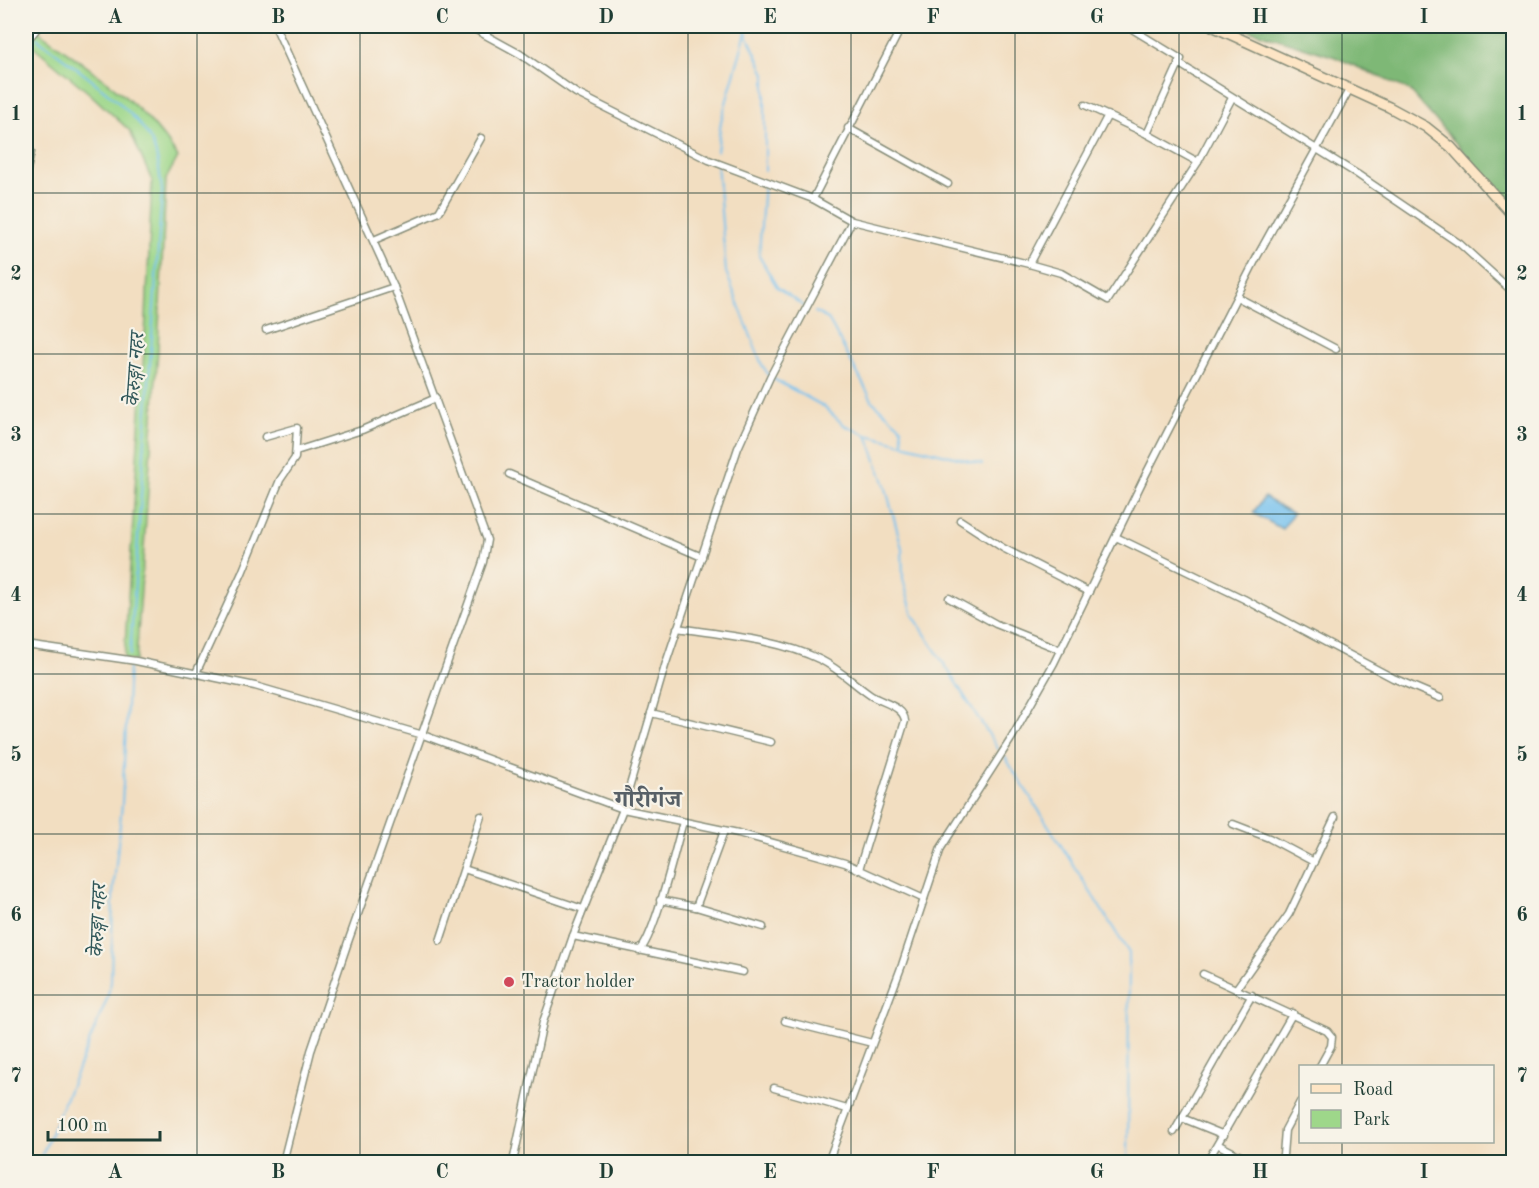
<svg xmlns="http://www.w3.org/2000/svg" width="1539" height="1188" viewBox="0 0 1539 1188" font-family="'Old Standard TT','Noto Serif Devanagari',serif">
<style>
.green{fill:#9ed78a;stroke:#5e8a5f;stroke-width:1.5}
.forest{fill:#7eb876;stroke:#4e7a55;stroke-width:1.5}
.water{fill:#75c1ef;stroke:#4a7f92;stroke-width:1.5}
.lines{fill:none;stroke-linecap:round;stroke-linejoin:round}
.stream{stroke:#75c1ef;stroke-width:2}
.street-casing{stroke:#888e7a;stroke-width:9}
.secondary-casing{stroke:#888e7a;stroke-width:12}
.street{stroke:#fff;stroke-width:6}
.secondary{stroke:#fde5c5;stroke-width:9}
.grid{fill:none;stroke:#1f3d34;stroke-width:1.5;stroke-opacity:0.55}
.poi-dot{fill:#d1495b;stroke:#f7f3e8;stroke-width:2}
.labels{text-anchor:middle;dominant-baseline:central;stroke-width:4.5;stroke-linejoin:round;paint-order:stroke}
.poi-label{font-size:18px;fill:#1f3d34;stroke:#f7f3e8;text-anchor:start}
.water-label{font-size:20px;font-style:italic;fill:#305759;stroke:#f7f3e8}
.district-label{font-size:24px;font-weight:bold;fill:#576067;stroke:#f7f3e8}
.neatline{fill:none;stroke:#1f3d34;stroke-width:2}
.grid-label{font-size:20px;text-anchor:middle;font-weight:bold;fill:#1f3d34}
</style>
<rect width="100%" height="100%" fill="#f7f3e8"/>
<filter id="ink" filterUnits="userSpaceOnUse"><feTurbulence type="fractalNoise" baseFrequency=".0167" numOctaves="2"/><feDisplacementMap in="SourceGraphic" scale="12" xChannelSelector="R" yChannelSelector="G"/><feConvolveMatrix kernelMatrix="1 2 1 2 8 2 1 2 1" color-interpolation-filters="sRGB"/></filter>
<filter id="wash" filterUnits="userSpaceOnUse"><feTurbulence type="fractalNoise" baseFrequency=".008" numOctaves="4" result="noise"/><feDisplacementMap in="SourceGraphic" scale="24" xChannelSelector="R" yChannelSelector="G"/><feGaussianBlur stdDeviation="1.35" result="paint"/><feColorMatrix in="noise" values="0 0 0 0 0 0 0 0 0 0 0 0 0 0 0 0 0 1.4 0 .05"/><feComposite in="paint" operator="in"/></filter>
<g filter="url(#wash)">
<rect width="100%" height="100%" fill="#f2dec1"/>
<path class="green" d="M26 26H31C84 65 142 100 178 157L166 179 158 349 136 661 124 660 146 318 152 181 130 131 89 93 26 40Z"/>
<path class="forest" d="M1236 26H1513V208L1409 90 1335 57Z"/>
<path class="water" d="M1264 497 1293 514 1282 529 1253 513Z"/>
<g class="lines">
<g class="stream">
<path d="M743 26 765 74V171"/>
<path d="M26 30 29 32"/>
<path d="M37 38C69 64 138 109 153 145 159 160 160 176 162 191L130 655"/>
<path d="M717 151 721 121 747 29"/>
<path d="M717 163 726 272 762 365 770 377 823 406 844 425 867 435 982 464"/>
<path d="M764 181 759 256 777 287 805 307"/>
<path d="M815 312 828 319 873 402 901 427 903 442"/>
<path d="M867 435 885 485 902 548 903 579 913 615 998 749"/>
<path d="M1005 757 1129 953 1128 1162"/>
<path d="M39 1162 107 999 111 982 113 894 122 804 129 666"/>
</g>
</g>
</g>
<g filter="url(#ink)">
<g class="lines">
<g class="street-casing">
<g id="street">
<path d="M275 26 394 287 487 540 483 562 348 942 311 1051 283 1162"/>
<path d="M469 26 520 54 576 93 709 160 813 199"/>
<path d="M26 42 39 26"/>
<path d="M1178 63 1357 174 1460 244 1514 293"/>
<path d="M1085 105 1147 134 1181 59 1127 26"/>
<path d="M848 128 948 184"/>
<path d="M1147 134 1198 162"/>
<path d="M26 139 31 152 26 174"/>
<path d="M852 221 1029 264 1108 115"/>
<path d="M374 240 439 212 481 138"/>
<path d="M1029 264 1061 273 1108 300 1198 162 1232 98"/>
<path d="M1237 297 1336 349"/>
<path d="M266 330 394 287"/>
<path d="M296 451 362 430 436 398"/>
<path d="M509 474 702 557"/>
<path d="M960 520 1003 548 1089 592"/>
<path d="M1116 537 1244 599 1393 678 1440 698"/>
<path d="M949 598 996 624 1061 650"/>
<path d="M677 628C723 635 779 639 821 660 839 669 854 684 870 695 882 703 904 706 905 721L859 869"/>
<path d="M26 645 136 661 255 686 423 735 623 809 738 833 845 863 924 899"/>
<path d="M196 673 242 573 280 480 295 458 297 428 265 437"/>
<path d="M651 713 771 742"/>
<path d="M1233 824 1269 838 1314 862"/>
<path d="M464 869 583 909"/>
<path d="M660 900 696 907 724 831"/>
<path d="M696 907 763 927"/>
<path d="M573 936 743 972"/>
<path d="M440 941 481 816"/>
<path d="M639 951C654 940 676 845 683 822"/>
<path d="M1203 974 1327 1031 1332 1037 1331 1046 1320 1066"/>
<path d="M1236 989 1289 914 1335 817"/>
<path d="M785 1021 872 1043"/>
<path d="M774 1088 847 1109"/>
<path d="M1174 1132 1182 1118"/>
<path d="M1224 1135 1182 1118 1252 995"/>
<path d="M1219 1145 1252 1162"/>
<path d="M513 1162 543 1022 573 936 623 809 665 666 738 448 770 377 852 221 813 199 902 26"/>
<path d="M828 1162 902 965 941 848 1011 739 1054 663 1146 474 1258 255 1349 90"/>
<path d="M1207 1162 1293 1013"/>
<path d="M1278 1162 1283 1155 1285 1130 1300 1102"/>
</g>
</g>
<g class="secondary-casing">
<path id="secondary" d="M1212 26 1389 107 1426 127 1451 147 1514 217"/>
</g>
<use href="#street" class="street"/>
<use href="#secondary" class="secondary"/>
</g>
</g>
<path class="grid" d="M197 26V1162M360 26V1162M524 26V1162M688 26V1162M851 26V1162M1015 26V1162M1179 26V1162M1342 26V1066M26 193H1514M26 354H1514M26 514H1514M26 674H1514M26 834H1514M26 995H1514M1342 1142V1162"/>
<circle class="poi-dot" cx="509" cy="982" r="6"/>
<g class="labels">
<g class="poi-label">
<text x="521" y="982">Tractor holder</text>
</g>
<g class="water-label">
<text transform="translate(136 370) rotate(-86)">केेरुङ्गा नहर</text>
<text transform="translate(99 921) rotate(-88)">केेरुङ्गा नहर</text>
</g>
<g class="district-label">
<text x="648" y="801">गौरीगंज</text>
</g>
</g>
<rect width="1539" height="1188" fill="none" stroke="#f7f3e8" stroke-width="66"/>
<rect x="1299" y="1065" width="195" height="78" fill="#f7f3e8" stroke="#a1aaa0" stroke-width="1.5"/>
<rect x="1311" y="1084" width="30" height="9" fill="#fde5c5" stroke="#a1aaa0" stroke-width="1.5"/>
<text x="1353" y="1095" font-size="18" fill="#1f3d34">Road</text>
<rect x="1311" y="1110" width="30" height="18" fill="#9ed78a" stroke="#a1aaa0" stroke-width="1.5"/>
<text x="1353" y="1125" font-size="18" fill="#1f3d34">Park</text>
<path d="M48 1131v9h112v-9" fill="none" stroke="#1f3d34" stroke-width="3"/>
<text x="57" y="1131" font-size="18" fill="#1f3d34" stroke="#f7f3e8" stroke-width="4.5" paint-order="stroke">100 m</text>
<rect x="33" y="33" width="1473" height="1122" class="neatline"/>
<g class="grid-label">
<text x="115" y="23">A</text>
<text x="278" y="23">B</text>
<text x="442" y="23">C</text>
<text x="606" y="23">D</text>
<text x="770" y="23">E</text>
<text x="933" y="23">F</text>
<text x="1097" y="23">G</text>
<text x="1260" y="23">H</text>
<text x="1424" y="23">I</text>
<text x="16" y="120">1</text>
<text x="1522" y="120">1</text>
<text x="16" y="280">2</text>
<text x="1522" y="280">2</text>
<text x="16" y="441">3</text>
<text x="1522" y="441">3</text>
<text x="16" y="601">4</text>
<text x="1522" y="601">4</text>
<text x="16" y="761">5</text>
<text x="1522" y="761">5</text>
<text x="16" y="921">6</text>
<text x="1522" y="921">6</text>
<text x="16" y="1082">7</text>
<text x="1522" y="1082">7</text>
<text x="115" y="1178">A</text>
<text x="278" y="1178">B</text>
<text x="442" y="1178">C</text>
<text x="606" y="1178">D</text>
<text x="770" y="1178">E</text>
<text x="933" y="1178">F</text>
<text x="1097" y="1178">G</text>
<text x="1260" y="1178">H</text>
<text x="1424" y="1178">I</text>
</g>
</svg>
